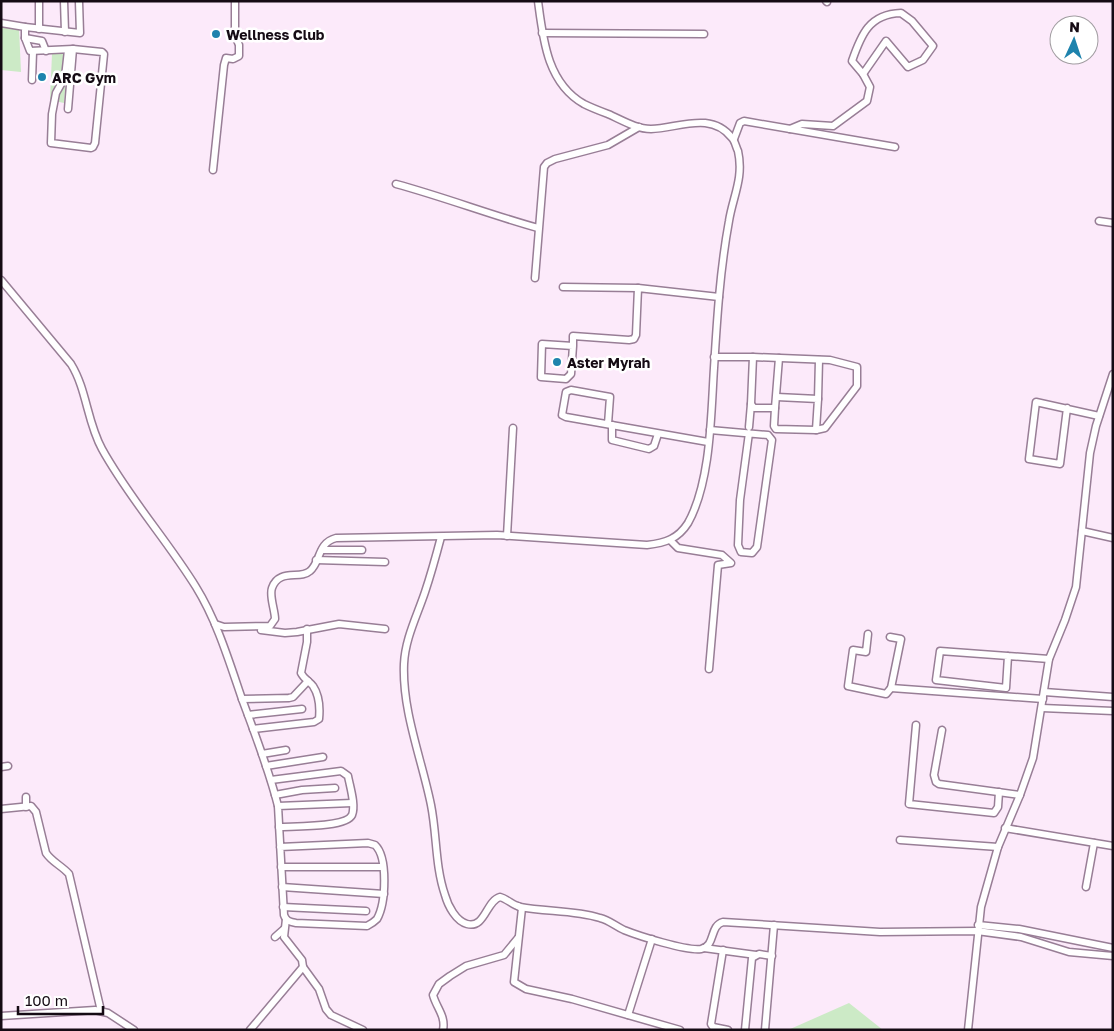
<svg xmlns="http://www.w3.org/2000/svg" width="1114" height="1031" viewBox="0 0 1114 1031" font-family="'Golos Text',sans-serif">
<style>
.green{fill:#cceac6}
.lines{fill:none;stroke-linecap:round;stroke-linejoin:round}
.minor-casing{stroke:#987e96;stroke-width:9}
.minor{stroke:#fff;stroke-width:6}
.poi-dot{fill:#1e83ad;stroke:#fff;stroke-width:2}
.labels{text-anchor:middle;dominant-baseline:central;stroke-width:5;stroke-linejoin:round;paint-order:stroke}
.poi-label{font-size:14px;font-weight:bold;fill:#150b14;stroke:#fff;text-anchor:start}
</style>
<rect width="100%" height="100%" fill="#fceafa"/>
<g class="green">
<path d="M1 26 19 28 21 72 1 70Z"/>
<path d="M52 54H68L64 103 50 100Z"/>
<path d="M849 1003 883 1030H788Z"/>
</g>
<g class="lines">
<g class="minor-casing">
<g id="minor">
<path d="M39 1V29"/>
<path d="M64 1 65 32"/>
<path d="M826 1 827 2"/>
<path d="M901 13 912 21 933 46 923 60 908 67 886 41 863 74 852 61C861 35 869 14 901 13Z"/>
<path d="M1 23 25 27V38L30 51 73 49 68 109"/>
<path d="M25 27 80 33 79 2"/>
<path d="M542 33 704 34"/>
<path d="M25 38 42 41 46 51"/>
<path d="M68 50 65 77 56 93 52 114 51 143 91 148 93 147 95 143 104 54 102 52 73 49"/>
<path d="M32 80 33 52"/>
<path d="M790 129 802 124 833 126 867 101 870 87 863 74"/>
<path d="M734 139 740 123 744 121 895 147"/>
<path d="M213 170 224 65 226 58 233 59 239 56V45L235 35V1"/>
<path d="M396 184C444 197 491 215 538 228"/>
<path d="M1099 221 1113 223"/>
<path d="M535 278 544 167 547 163 555 159 608 145 639 127"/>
<path d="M1 280 71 364C87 390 87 422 102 449 129 498 167 540 196 587 217 621 229 661 242 699 255 734 269 770 278 806"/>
<path d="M563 287 638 288"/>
<path d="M573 346 571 374 566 379 541 377 542 344 573 346V336L629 340 634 339 636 335 638 288 719 297"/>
<path d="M714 357H753L830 360 857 367V386L825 428 816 430"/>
<path d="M753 357 751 404 754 408H775L779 358"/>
<path d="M818 399 819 360"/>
<path d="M775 408 774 426 776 429 816 430 818 399 777 397"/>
<path d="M1067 408 1060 464 1029 459 1036 402 1099 416"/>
<path d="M608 424 610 397 571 390 566 392 562 415 566 417 708 442"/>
<path d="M612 425V440L649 449 654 446 658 434"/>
<path d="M749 427 751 404"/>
<path d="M710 430 768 435 772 440 757 547 752 553 741 552 738 545 740 500 749 433"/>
<path d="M1082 531 1113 538"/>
<path d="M507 536 513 428"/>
<path d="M441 537C436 556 431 574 425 592 417 616 405 639 404 664 402 711 422 760 431 805 437 835 435 866 445 895 448 906 456 921 467 924 485 929 486 901 500 897 507 899 513 905 520 907 547 912 574 910 600 918 609 920 615 926 624 930 639 936 686 951 701 949 716 946 709 926 723 922L880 932 977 931 1021 937 1069 952 1113 956"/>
<path d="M670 540 678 548 722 555 731 563 718 565 709 669"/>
<path d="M322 550H362"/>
<path d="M316 560 385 562"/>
<path d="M215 624 224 627 270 626 275 619C275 610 269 596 272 588 279 568 300 580 310 571 321 562 317 543 336 538L497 535 647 545C665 543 678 539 688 523 711 482 711 414 714 368 717 319 720 270 729 221 733 196 744 178 738 151 736 147 735 141 732 138 711 111 679 128 651 129 636 129 622 120 608 114 600 111 592 108 584 104 547 83 543 39 538 1"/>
<path d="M261 630 285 633 297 632 339 624 385 629"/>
<path d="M868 634 866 652 853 650 848 686 886 694 891 688"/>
<path d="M890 637 901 639 891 688 1043 699"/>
<path d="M1008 656 1006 688 936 680 940 651 1049 659"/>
<path d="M1044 692 1113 697"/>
<path d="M242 699 289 698 293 697 308 681"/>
<path d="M1042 708 1113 711"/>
<path d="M248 715 302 709"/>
<path d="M916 725 909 804 994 813 998 807 999 792"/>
<path d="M253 729 314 722 319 719C320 709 319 695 313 686 309 681 304 679 301 673L307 642V629"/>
<path d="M942 730 934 775 936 782 939 784 1020 795"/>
<path d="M262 754 286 750"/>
<path d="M266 766 323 757"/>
<path d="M1 767 8 766"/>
<path d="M271 780 341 771 348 776C350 787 356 805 352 815 346 828 293 826 279 827"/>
<path d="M275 795 302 790 335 788"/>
<path d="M26 797V807"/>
<path d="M1 809 31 806 36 812 46 853C52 862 62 866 69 874L101 1011"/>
<path d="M1005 828 1113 846"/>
<path d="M900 840 998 847"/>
<path d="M280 847 368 843 375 845C388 857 386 903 377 919 374 922 371 924 367 926L296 923C290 922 286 921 284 915L278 806 352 803"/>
<path d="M281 867H382"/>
<path d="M282 887 384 894"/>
<path d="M1086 887 1094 843"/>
<path d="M518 906 522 908 514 982 526 989 572 999 680 1030"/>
<path d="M283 907 366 911"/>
<path d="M978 925 1019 929 1113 948"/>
<path d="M275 937 284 929"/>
<path d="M704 948 756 955"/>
<path d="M723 950 711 1024 713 1027 728 1030"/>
<path d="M303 967 319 989 326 1009 331 1015 363 1030"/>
<path d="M628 1015 652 939"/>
<path d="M1 1016 95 1010 108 1013 134 1030"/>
<path d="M250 1030 303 967 302 960 284 937 286 919"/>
<path d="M443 1030C446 1016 436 1007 433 995L439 984 450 976 466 966 504 955 518 938"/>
<path d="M745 1030 752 958 759 954 772 956"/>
<path d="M765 1030 774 925"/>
<path d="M968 1030 981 907 998 847 1020 795 1033 758 1049 659 1065 620 1076 587 1090 453 1096 426 1113 374"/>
</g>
</g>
<use href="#minor" class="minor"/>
</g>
<g class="poi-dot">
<circle cx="216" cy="34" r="5"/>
<circle cx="42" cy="77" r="5"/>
<circle cx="557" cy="362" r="5"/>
</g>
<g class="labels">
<g class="poi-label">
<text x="226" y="34">Wellness Club</text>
<text x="52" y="77">ARC Gym</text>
<text x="567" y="362">Aster Myrah</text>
</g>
</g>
<rect width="1114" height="1031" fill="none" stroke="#150b14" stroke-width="5"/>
<g transform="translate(1074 40) rotate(3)"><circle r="24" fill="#ffffff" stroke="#a19da1"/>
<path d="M0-4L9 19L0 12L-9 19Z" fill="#1e83ad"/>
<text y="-8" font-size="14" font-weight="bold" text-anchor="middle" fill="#150b14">N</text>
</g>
<path d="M18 1006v8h85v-8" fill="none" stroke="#150b14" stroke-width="2.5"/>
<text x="25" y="1006" font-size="15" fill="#150b14" stroke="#ffffff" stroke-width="4" paint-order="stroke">100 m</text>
</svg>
